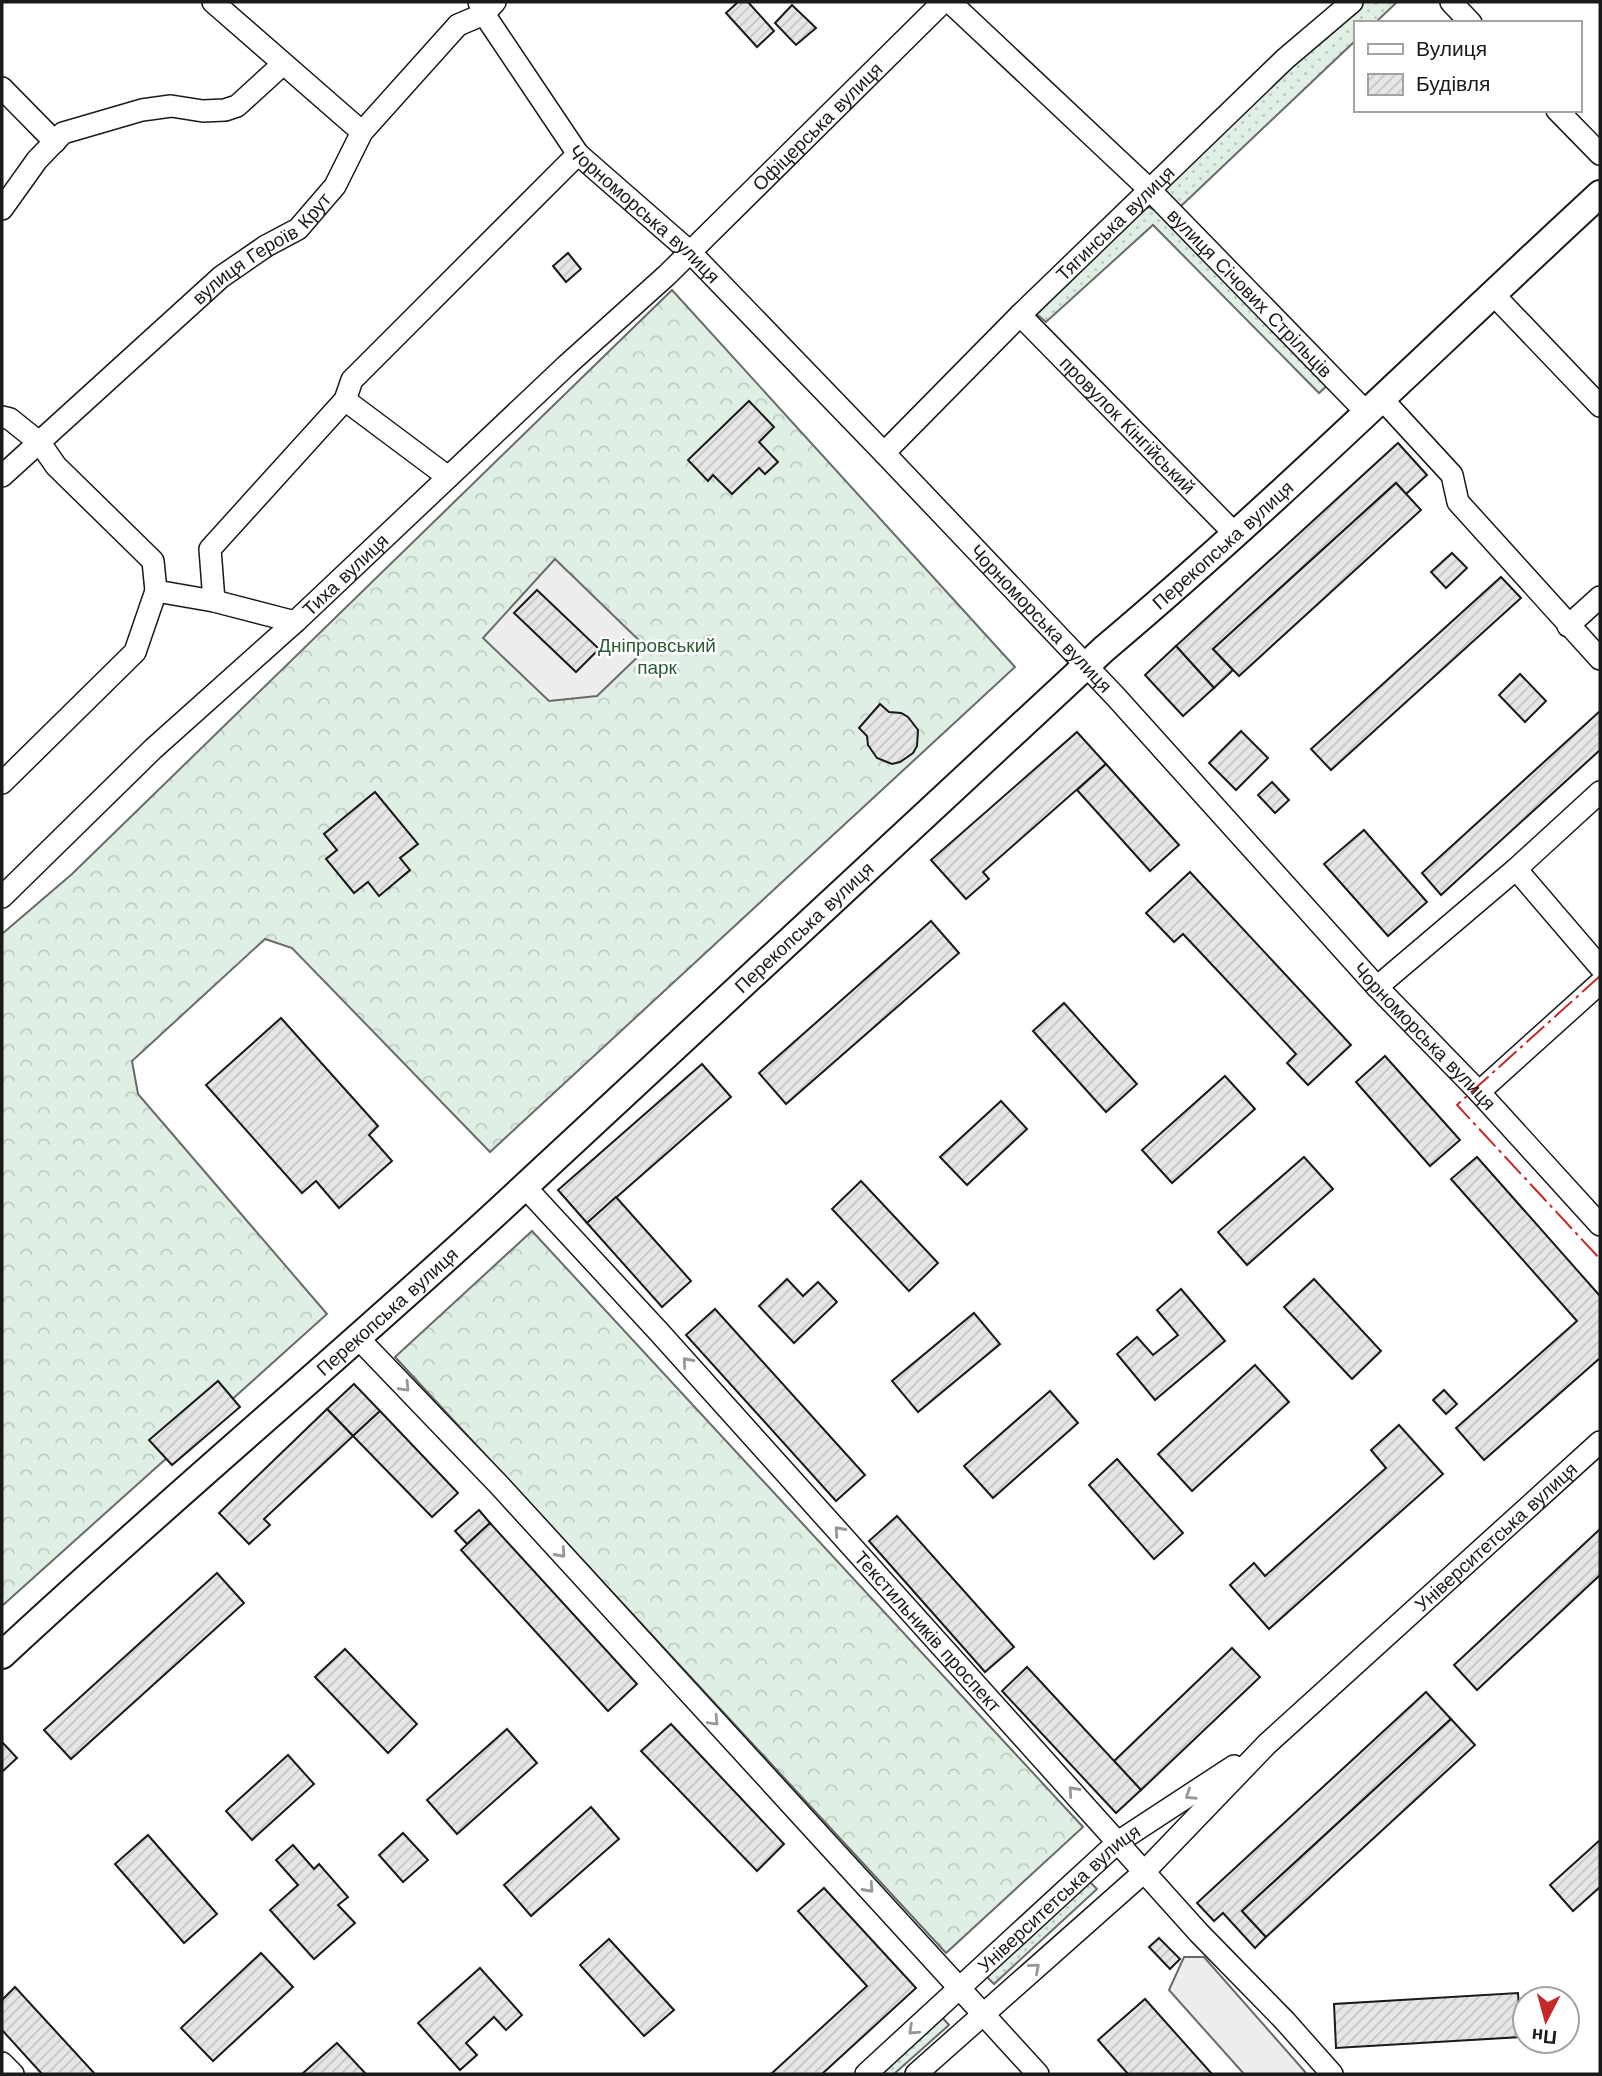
<svg xmlns="http://www.w3.org/2000/svg" width="1602" height="2076" viewBox="0 0 1602 2076" font-family="'Work Sans',sans-serif">
<style>
.grass{fill:url(#grass-dots);stroke:#6a6a6a;stroke-width:2}
.forest{fill:url(#forest-crowns);stroke:#6a6a6a;stroke-width:2}
.parking{fill:#ededed;stroke:#6a6a6a;stroke-width:2}
.building{fill:url(#building-hatch);stroke:#1a1a1a;stroke-width:2}
.lines{fill:none;stroke-linecap:round;stroke-linejoin:round}
.minor-casing{stroke:#1a1a1a;stroke-width:24}
.major-casing{stroke:#1a1a1a;stroke-width:30}
.minor{stroke:#fff;stroke-width:21}
.major{stroke:#fff;stroke-width:26}
.power{stroke:#c62828;stroke-width:2;stroke-dasharray:24 5 3.5 5;stroke-linecap:butt}
.oneway{stroke:#989898}
.labels{text-anchor:middle;dominant-baseline:central;stroke-width:5;stroke-linejoin:round;paint-order:stroke}
.street-label{font-size:19px;fill:#1a1a1a;stroke:#fff}
.park-label{font-size:19px;fill:#2b5a34;stroke:#fff}
</style>
<defs>
<pattern id="grass-dots" width="8" height="8" patternUnits="userSpaceOnUse" patternTransform="scale(1.75)"><rect width="8" height="8" fill="#e0efe3"/><path d="M2 2h.1M6 6h.1" fill="none" stroke="#c0ccc2" stroke-width="1.8" stroke-linecap="round"/></pattern>
<pattern id="forest-crowns" width="20" height="18" patternUnits="userSpaceOnUse" patternTransform="scale(1.75)"><rect width="20" height="18" fill="#e0efe3"/><path d="M2 6a3 3 0 1 1 6 0M12 15a3 3 0 1 1 6 0" fill="none" stroke="#c0ccc2"/></pattern>
<pattern id="building-hatch" width="6" height="6" patternUnits="userSpaceOnUse" patternTransform="scale(1.75)"><rect width="6" height="6" fill="#e6e6e6"/><path d="M-1 1l2-2M0 6l6-6M5 7l2-2" fill="none" stroke="#c5c5c5"/></pattern>
</defs>
<rect width="100%" height="100%" fill="#fff"/>
<g class="grass">
<path d="M1362 2H1397L1375 23H1355V41L1180 207 1164 190 1292 61Z"/>
<path d="M1149 207 1161 214 1329 384 1319 393 1153 225 1046 322 1033 311 1139 211Z"/>
<path d="M1088 1880 1097 1889 994 1984 985 1975Z"/>
<path d="M941 2016 949 2025 894 2074H877Z"/>
</g>
<g class="forest">
<path d="M672 290 1015 667 490 1152 292 948 265 939 132 1061 138 1094 327 1314 2 1606V934L72 874Z"/>
<path d="M532 1231 1083 1827 946 1953 395 1357Z"/>
</g>
<g class="parking">
<path d="M555 559 647 648 597 696 549 701 483 638Z"/>
<path d="M1184 1957H1204L1307 2074H1244L1169 1990Z"/>
</g>
<g class="building">
<path d="M738 2H748L774 31 757 47 726 13Z"/>
<path d="M792 5 816 28 796 45 775 23Z"/>
<path d="M568 253 581 269 566 282 553 266Z"/>
<path d="M749 401 774 427 759 442 778 462 765 474 759 468 732 494 713 475 708 481 688 460Z"/>
<path d="M1398 443 1427 475 1406 494 1396 483 1213 649 1233 670 1214 688 1176 646Z"/>
<path d="M1396 483 1421 510 1239 676 1213 649Z"/>
<path d="M1452 553 1467 568 1446 588 1431 572Z"/>
<path d="M1501 577 1521 598 1331 770 1311 749Z"/>
<path d="M537 590 599 649 576 672 514 613Z"/>
<path d="M1176 646 1214 688 1183 716 1145 675Z"/>
<path d="M1520 674 1546 701 1525 722 1499 695Z"/>
<path d="M880 704 889 712 901 713 908 717 918 730 917 746 913 753 900 762 892 764 877 758 868 745 867 736 859 728Z"/>
<path d="M1600 711V750L1441 895 1422 873Z"/>
<path d="M1241 731 1268 758 1236 790 1209 763Z"/>
<path d="M1077 732 1106 764 983 872 989 879 966 899 931 860Z"/>
<path d="M1106 764 1179 845 1150 871 1077 790Z"/>
<path d="M1272 782 1289 800 1275 813 1258 795Z"/>
<path d="M375 792 418 844 400 858 410 870 379 896 368 882 354 893 326 859 337 850 324 834Z"/>
<path d="M1364 830 1427 902 1388 936 1324 864Z"/>
<path d="M1190 872 1351 1045 1308 1085 1287 1063 1296 1054 1183 934 1174 942 1146 913Z"/>
<path d="M931 921 959 953 786 1104 759 1073Z"/>
<path d="M1064 1003 1137 1084 1106 1112 1033 1031Z"/>
<path d="M281 1018 378 1126 369 1135 392 1161 339 1208 316 1181 302 1193 206 1085Z"/>
<path d="M1385 1056 1460 1140 1430 1166 1356 1082Z"/>
<path d="M702 1064 731 1097 587 1223 558 1190Z"/>
<path d="M1225 1076 1255 1109 1172 1183 1142 1150Z"/>
<path d="M1001 1101 1027 1129 967 1185 940 1157Z"/>
<path d="M1304 1157 1333 1189 1247 1265 1218 1232Z"/>
<path d="M1477 1157 1600 1296V1358L1484 1460 1456 1428 1577 1321 1451 1179Z"/>
<path d="M861 1181 938 1263 909 1291 832 1209Z"/>
<path d="M616 1197 691 1281 662 1307 587 1223Z"/>
<path d="M787 1279 803 1296 818 1282 837 1302 794 1343 759 1306Z"/>
<path d="M1314 1279 1381 1351 1352 1379 1284 1307Z"/>
<path d="M1181 1289 1225 1341 1155 1400 1117 1354 1137 1337 1153 1355 1178 1335 1157 1310Z"/>
<path d="M715 1309 865 1475 836 1501 686 1335Z"/>
<path d="M974 1313 1000 1344 918 1412 892 1381Z"/>
<path d="M1255 1365 1289 1402 1192 1491 1158 1454Z"/>
<path d="M218 1381 240 1407 172 1465 149 1440Z"/>
<path d="M354 1384 380 1411 353 1436 327 1409Z"/>
<path d="M1444 1390 1457 1404 1446 1414 1433 1400Z"/>
<path d="M1050 1391 1078 1423 993 1498 964 1466Z"/>
<path d="M327 1409 353 1436 264 1519 270 1525 249 1544 219 1513Z"/>
<path d="M380 1411 458 1493 432 1517 353 1436Z"/>
<path d="M1399 1425 1443 1474 1269 1629 1230 1585 1254 1563 1265 1576 1386 1468 1371 1450Z"/>
<path d="M1117 1459 1183 1533 1154 1559 1089 1485Z"/>
<path d="M479 1510 490 1523 467 1544 455 1531Z"/>
<path d="M897 1516 1014 1647 985 1672 869 1541Z"/>
<path d="M490 1523 637 1684 608 1711 461 1550Z"/>
<path d="M1600 1529V1575L1477 1690 1454 1665Z"/>
<path d="M217 1573 244 1603 71 1759 44 1730Z"/>
<path d="M1232 1648 1260 1677 1141 1790 1114 1761Z"/>
<path d="M345 1649 417 1724 388 1753 315 1677Z"/>
<path d="M1027 1667 1141 1790 1116 1813 1002 1691Z"/>
<path d="M1426 1692 1451 1719 1242 1911 1266 1937 1255 1948 1223 1913 1214 1921 1197 1903Z"/>
<path d="M1451 1719 1475 1745 1266 1937 1242 1911Z"/>
<path d="M671 1724 784 1844 757 1871 641 1751Z"/>
<path d="M507 1729 537 1763 457 1834 427 1800Z"/>
<path d="M2 1742 17 1758 2 1772Z"/>
<path d="M288 1755 314 1784 252 1840 226 1811Z"/>
<path d="M591 1807 619 1839 531 1916 504 1885Z"/>
<path d="M403 1833 428 1860 403 1882 379 1855Z"/>
<path d="M148 1835 217 1914 184 1943 115 1864Z"/>
<path d="M1600 1840V1887L1573 1911 1550 1885Z"/>
<path d="M293 1845 314 1869 319 1864 348 1897 338 1905 355 1923 314 1959 270 1910 298 1885 276 1860Z"/>
<path d="M824 1888 916 1988 822 2074H771L867 1986 798 1911Z"/>
<path d="M1159 1938 1180 1959 1170 1969 1149 1947Z"/>
<path d="M609 1939 674 2010 644 2036 580 1965Z"/>
<path d="M261 1953 293 1987 213 2061 181 2028Z"/>
<path d="M480 1968 522 2015 506 2030 494 2017 466 2043 477 2055 460 2070 418 2023Z"/>
<path d="M15 1987 95 2074H42L2 2030V2000Z"/>
<path d="M1518 1993 1521 2037 1336 2048 1334 2004Z"/>
<path d="M1145 1999 1212 2074H1128L1098 2040Z"/>
<path d="M337 2043 366 2074H302Z"/>
</g>
<g class="lines">
<g class="minor-casing">
<g id="minor">
<path d="M213 2 362 132"/>
<path id="s1" d="M479 2 484 14 578 154 689 251 884 453 1116 697 1377 987 1479 1092 1600 1225"/>
<path id="s2" d="M950 2 1151 191 1367 413"/>
<path d="M1451 2 1471 23"/>
<path d="M2 88 55 142"/>
<path d="M1557 110 1600 154"/>
<path d="M2 209 37 160 63 133 142 110 171 106 203 111 225 110 237 106 283 64"/>
<path d="M1492 293 1600 406"/>
<path id="s3" d="M1020 315 1236 535"/>
<path d="M1382 399 1452 475 1458 502 1600 659"/>
<path d="M345 400 448 477"/>
<path d="M2 417 10 419 40 443 56 466 153 561 156 591 214 601 295 622"/>
<path id="s4" d="M884 453 1020 315 1285 59 1352 2"/>
<path id="s5" d="M2 476 221 277 266 246 298 229 335 186 362 132 458 25 484 14 495 2"/>
<path d="M214 601 210 549 345 400 352 380 578 154"/>
<path d="M1568 626 1600 597"/>
<path d="M2 783 135 652 156 591"/>
<path d="M1516 869 1600 967"/>
<path id="s6" d="M2 897 153 749 295 622 567 365 667 275 943 2"/>
<path d="M1377 987 1516 869 1600 792"/>
<path d="M1479 1092 1600 983"/>
<path id="s7" d="M525 1187 659 1332 1199 1933 1285 2021 1332 2074"/>
<path d="M358 1338 500 1486 1038 2074"/>
<path d="M2 2063 13 2074"/>
<path id="s8" d="M866 2074 1118 1842 1234 1766"/>
<path id="s9" d="M916 2074 1144 1872 1267 1744 1600 1442"/>
</g>
</g>
<g class="major-casing">
<g id="major">
<path id="s10" d="M2 1655C163 1505 332 1364 494 1215 698 1027 900 836 1104 649 1276 504 1435 346 1600 194"/>
</g>
</g>
<use href="#minor" class="minor"/>
<use href="#major" class="major"/>
<path class="power" d="M1600 976 1457 1105 1600 1259"/>
</g>
<defs><path id="oneway-chevron" d="M-2-3.5L2.5 0L-2 3.5" fill="none" stroke-width="1.6" stroke-linecap="round" stroke-linejoin="round" transform="scale(1.75)"/></defs>
<g class="oneway">
<use href="#oneway-chevron" transform="translate(687 1362) rotate(-132)"/>
<use href="#oneway-chevron" transform="translate(405 1387) rotate(46)"/>
<use href="#oneway-chevron" transform="translate(839 1531) rotate(-132)"/>
<use href="#oneway-chevron" transform="translate(561 1553) rotate(48)"/>
<use href="#oneway-chevron" transform="translate(714 1721) rotate(47)"/>
<use href="#oneway-chevron" transform="translate(1073 1791) rotate(-132)"/>
<use href="#oneway-chevron" transform="translate(1190 1795) rotate(147)"/>
<use href="#oneway-chevron" transform="translate(869 1888) rotate(48)"/>
<use href="#oneway-chevron" transform="translate(1035 1968) rotate(-41)"/>
<use href="#oneway-chevron" transform="translate(913 2030) rotate(137)"/>
</g>
<g class="labels">
<g class="street-label">
<text stroke="none"><textPath href="#s6" startOffset="1122">Офіцерська вулиця</textPath></text>
<text stroke="none"><textPath href="#s1" startOffset="271">Чорноморська вулиця</textPath></text>
<text stroke="none"><textPath href="#s4" startOffset="326">Тягинська вулиця</textPath></text>
<text stroke="none"><textPath href="#s5" startOffset="346">вулиця Героїв Крут</textPath></text>
<text stroke="none"><textPath href="#s2" startOffset="418">вулиця Січових Стрільців</textPath></text>
<text stroke="none"><textPath href="#s3" startOffset="154">провулок Кінгійський</textPath></text>
<text stroke="none"><textPath href="#s10" startOffset="1650">Перекопська вулиця</textPath></text>
<text stroke="none"><textPath href="#s6" startOffset="471">Тиха вулиця</textPath></text>
<text stroke="none"><textPath href="#s1" startOffset="838">Чорноморська вулиця</textPath></text>
<text stroke="none"><textPath href="#s10" startOffset="1083">Перекопська вулиця</textPath></text>
<text stroke="none"><textPath href="#s1" startOffset="1405">Чорноморська вулиця</textPath></text>
<text stroke="none"><textPath href="#s10" startOffset="516">Перекопська вулиця</textPath></text>
<text stroke="none"><textPath href="#s9" startOffset="791">Університетська вулиця</textPath></text>
<text stroke="none"><textPath href="#s7" startOffset="600">Текстильників проспект</textPath></text>
<text stroke="none"><textPath href="#s8" startOffset="261">Університетська вулиця</textPath></text>
</g>
<g class="park-label">
<text x="657" y="645">Дніпровський<tspan x="657" dy="22">парк</tspan></text>
</g>
</g>
<rect width="1602" height="2076" fill="none" stroke="#1a1a1a" stroke-width="7"/>
<rect x="1354" y="21" width="228" height="91" fill="#ffffff" stroke="#a3a3a3" stroke-width="2"/>
<rect x="1368" y="44" width="35" height="10" fill="#ffffff" stroke="#a3a3a3" stroke-width="2"/>
<text x="1416" y="56" font-size="21" fill="#1a1a1a">Вулиця</text>
<rect x="1368" y="74" width="35" height="21" fill="url(#building-hatch)" stroke="#a3a3a3" stroke-width="2"/>
<text x="1416" y="91" font-size="21" fill="#1a1a1a">Будівля</text>
<g transform="translate(1546 2020) rotate(186)"><circle r="33" fill="#ffffff" stroke="#a3a3a3" stroke-width="2"/>
<path d="M0-5L12 26L0 18L-12 26Z" fill="#c62828"/>
<text y="-10" font-size="19" font-weight="bold" text-anchor="middle" fill="#1a1a1a">Пн</text>
</g>
</svg>
